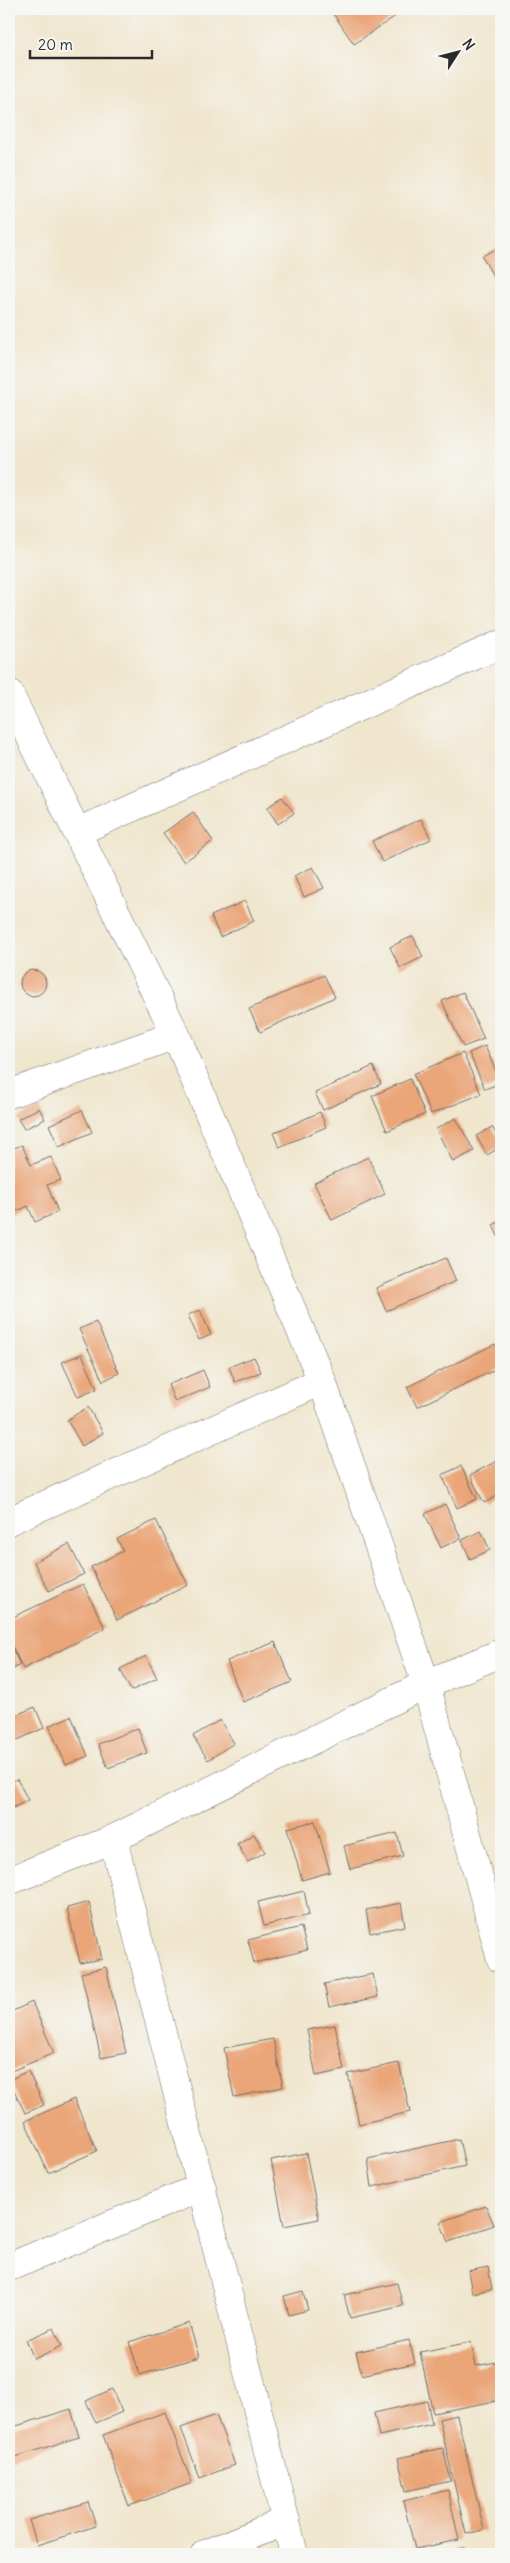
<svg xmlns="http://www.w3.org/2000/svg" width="510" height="2563" viewBox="0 0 510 2563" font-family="Delius,sans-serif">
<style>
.building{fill:#eaa578}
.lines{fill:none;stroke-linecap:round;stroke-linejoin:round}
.street-casing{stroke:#706c64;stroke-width:29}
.street{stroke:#fff;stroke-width:28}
</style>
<rect width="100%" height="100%" fill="#f6f6f2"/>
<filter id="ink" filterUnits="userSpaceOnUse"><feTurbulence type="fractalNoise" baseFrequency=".02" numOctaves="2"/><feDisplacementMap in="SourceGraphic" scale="10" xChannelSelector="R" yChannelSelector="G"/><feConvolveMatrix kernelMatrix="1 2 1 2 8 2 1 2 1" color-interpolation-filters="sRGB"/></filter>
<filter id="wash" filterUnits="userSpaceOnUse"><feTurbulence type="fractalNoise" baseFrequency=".0096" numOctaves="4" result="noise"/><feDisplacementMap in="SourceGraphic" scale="20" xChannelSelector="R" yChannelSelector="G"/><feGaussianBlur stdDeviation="1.12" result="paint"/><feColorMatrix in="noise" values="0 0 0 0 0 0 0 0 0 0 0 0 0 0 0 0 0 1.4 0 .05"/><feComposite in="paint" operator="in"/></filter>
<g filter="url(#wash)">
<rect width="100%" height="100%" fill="#f0e6ce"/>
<g id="blocks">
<g class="building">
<path d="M330 9H393L397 15 354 44Z"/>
<path d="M501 246V291L482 256Z"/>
<path d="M282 797 294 813 278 824 267 808Z"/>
<path d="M193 812 213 841 184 862 163 833Z"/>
<path d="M421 819 431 839 382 862 372 841Z"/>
<path d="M313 867 324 888 304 897 294 876Z"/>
<path d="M245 901 254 921 220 937 211 916Z"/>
<path d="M413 936 423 957 400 968 390 947Z"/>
<circle cx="33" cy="983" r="13"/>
<path d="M324 975 335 997 260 1032 249 1009Z"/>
<path d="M463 992 484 1039 463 1047 442 1001Z"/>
<path d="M485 1046 501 1083 485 1089 469 1053Z"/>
<path d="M463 1053 481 1094 431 1114 413 1074Z"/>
<path d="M373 1066 381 1084 323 1110 315 1093Z"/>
<path d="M410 1079 425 1114 387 1131 372 1096Z"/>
<path d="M39 1108 45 1119 24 1129 18 1119Z"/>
<path d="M82 1110 92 1132 59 1147 49 1125Z"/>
<path d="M320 1112 326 1127 279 1147 273 1133Z"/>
<path d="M456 1118 474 1151 453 1162 436 1129Z"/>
<path d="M492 1127 501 1142V1147L487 1155 476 1136Z"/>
<path d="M22 1145 31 1165 51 1157 61 1180 47 1185 58 1212 35 1222 28 1206 9 1215V1150Z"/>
<path d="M368 1157 385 1194 332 1220 314 1183Z"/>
<path d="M501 1221V1243L493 1225Z"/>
<path d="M446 1258 456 1281 386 1311 376 1288Z"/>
<path d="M200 1310 211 1335 199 1340 188 1315Z"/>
<path d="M96 1322 119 1373 103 1381 79 1329Z"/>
<path d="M495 1344 501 1356V1367L417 1407 407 1387Z"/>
<path d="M82 1354 97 1389 78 1397 62 1362Z"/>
<path d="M254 1357 261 1372 235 1382 229 1367Z"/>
<path d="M203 1370 210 1387 175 1402 168 1385Z"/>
<path d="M88 1407 103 1433 82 1446 67 1420Z"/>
<path d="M501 1459V1494L484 1503 470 1475Z"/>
<path d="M461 1466 477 1499 457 1508 442 1475Z"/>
<path d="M445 1504 461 1538 441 1548 425 1514Z"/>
<path d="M156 1520 188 1585 117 1620 91 1567 123 1551 117 1539Z"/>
<path d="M481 1531 490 1550 470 1559 462 1540Z"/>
<path d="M69 1544 84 1574 49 1591 34 1562Z"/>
<path d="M83 1584 105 1628 23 1669 9 1639V1619Z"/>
<path d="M9 1642 20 1665 9 1671Z"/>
<path d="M275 1642 292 1682 243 1702 227 1661Z"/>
<path d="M146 1656 157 1678 131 1691 120 1669Z"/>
<path d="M35 1707 44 1728 9 1744V1718Z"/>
<path d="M71 1716 88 1756 66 1765 49 1726Z"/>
<path d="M220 1720 234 1743 208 1760 193 1736Z"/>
<path d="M138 1728 147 1753 108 1768 98 1744Z"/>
<path d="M17 1779 28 1800 9 1810V1783Z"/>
<path d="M315 1821 330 1872 302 1880 287 1828Z"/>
<path d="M397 1833 403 1856 350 1869 344 1846Z"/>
<path d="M254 1834 265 1852 248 1862 237 1844Z"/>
<path d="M304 1891 309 1915 264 1926 258 1902Z"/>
<path d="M89 1902 102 1959 80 1963 67 1908Z"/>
<path d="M401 1903 405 1926 370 1933 366 1910Z"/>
<path d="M301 1927 307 1950 254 1963 248 1940Z"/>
<path d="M106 1967 126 2053 101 2058 81 1973Z"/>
<path d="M373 1974 378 1997 329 2007 324 1984Z"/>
<path d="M32 2002 54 2053 9 2072V2013Z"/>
<path d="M335 2025 344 2070 316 2076 307 2030Z"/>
<path d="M273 2039 283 2087 234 2097 224 2048Z"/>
<path d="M399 2063 410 2112 359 2124 348 2074Z"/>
<path d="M28 2071 44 2105 25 2113 9 2080Z"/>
<path d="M74 2099 97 2151 48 2173 25 2121Z"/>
<path d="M459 2139 465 2166 372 2187 368 2159Z"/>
<path d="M306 2153 319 2219 284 2226 271 2160Z"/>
<path d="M486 2206 494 2225 448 2242 440 2222Z"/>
<path d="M488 2267 492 2289 472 2293 468 2271Z"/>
<path d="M397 2283 403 2306 350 2318 344 2295Z"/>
<path d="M303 2291 308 2310 289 2315 284 2296Z"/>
<path d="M189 2323 199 2357 140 2375 129 2342Z"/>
<path d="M54 2328 62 2346 34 2359 26 2340Z"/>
<path d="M409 2340 415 2363 362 2375 356 2352Z"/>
<path d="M471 2342 476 2366 496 2362 501 2400 433 2413 420 2352Z"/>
<path d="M112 2389 122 2412 96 2423 86 2401Z"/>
<path d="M427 2401 432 2424 379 2436 374 2413Z"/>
<path d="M71 2409 79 2437 9 2459V2416L13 2427Z"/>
<path d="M165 2412 192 2483 129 2506 103 2435Z"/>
<path d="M216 2415 235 2465 200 2478 181 2428Z"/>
<path d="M457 2415 484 2530 466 2534 439 2419Z"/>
<path d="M443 2448 451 2481 406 2491 398 2458Z"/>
<path d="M448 2490 459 2540 415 2549 403 2501Z"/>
<path d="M88 2502 96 2526 37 2545 29 2520Z"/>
<path d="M463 2548 464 2554H440V2553Z"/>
</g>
</g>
</g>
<g filter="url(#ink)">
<use href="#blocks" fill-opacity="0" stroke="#706c64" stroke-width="1"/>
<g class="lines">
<g class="street-casing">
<g id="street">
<path d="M9 693 176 1035 322 1381 426 1684 501 1959"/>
<path d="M77 832 501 644"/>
<path d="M9 1094 176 1035"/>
<path d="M9 1521 322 1381"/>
<path d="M113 1839 294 2554"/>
<path d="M9 1881 113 1839 426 1684 501 1653"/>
<path d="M9 2267 202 2187"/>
<path d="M205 2554 286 2521"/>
</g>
</g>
<use href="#street" class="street"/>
</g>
</g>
<rect width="510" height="2563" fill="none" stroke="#f6f6f2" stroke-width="30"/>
<g transform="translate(458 52) rotate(54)" stroke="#f6f6f2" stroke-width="4" paint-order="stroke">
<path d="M0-4L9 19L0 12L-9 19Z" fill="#2b2b2b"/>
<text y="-8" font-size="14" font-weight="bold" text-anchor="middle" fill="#2b2b2b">N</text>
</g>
<path d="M30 50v8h122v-8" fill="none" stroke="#2b2b2b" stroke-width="2.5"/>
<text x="38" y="50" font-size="15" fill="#2b2b2b" stroke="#f6f6f2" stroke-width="4" paint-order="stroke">20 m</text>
</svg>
